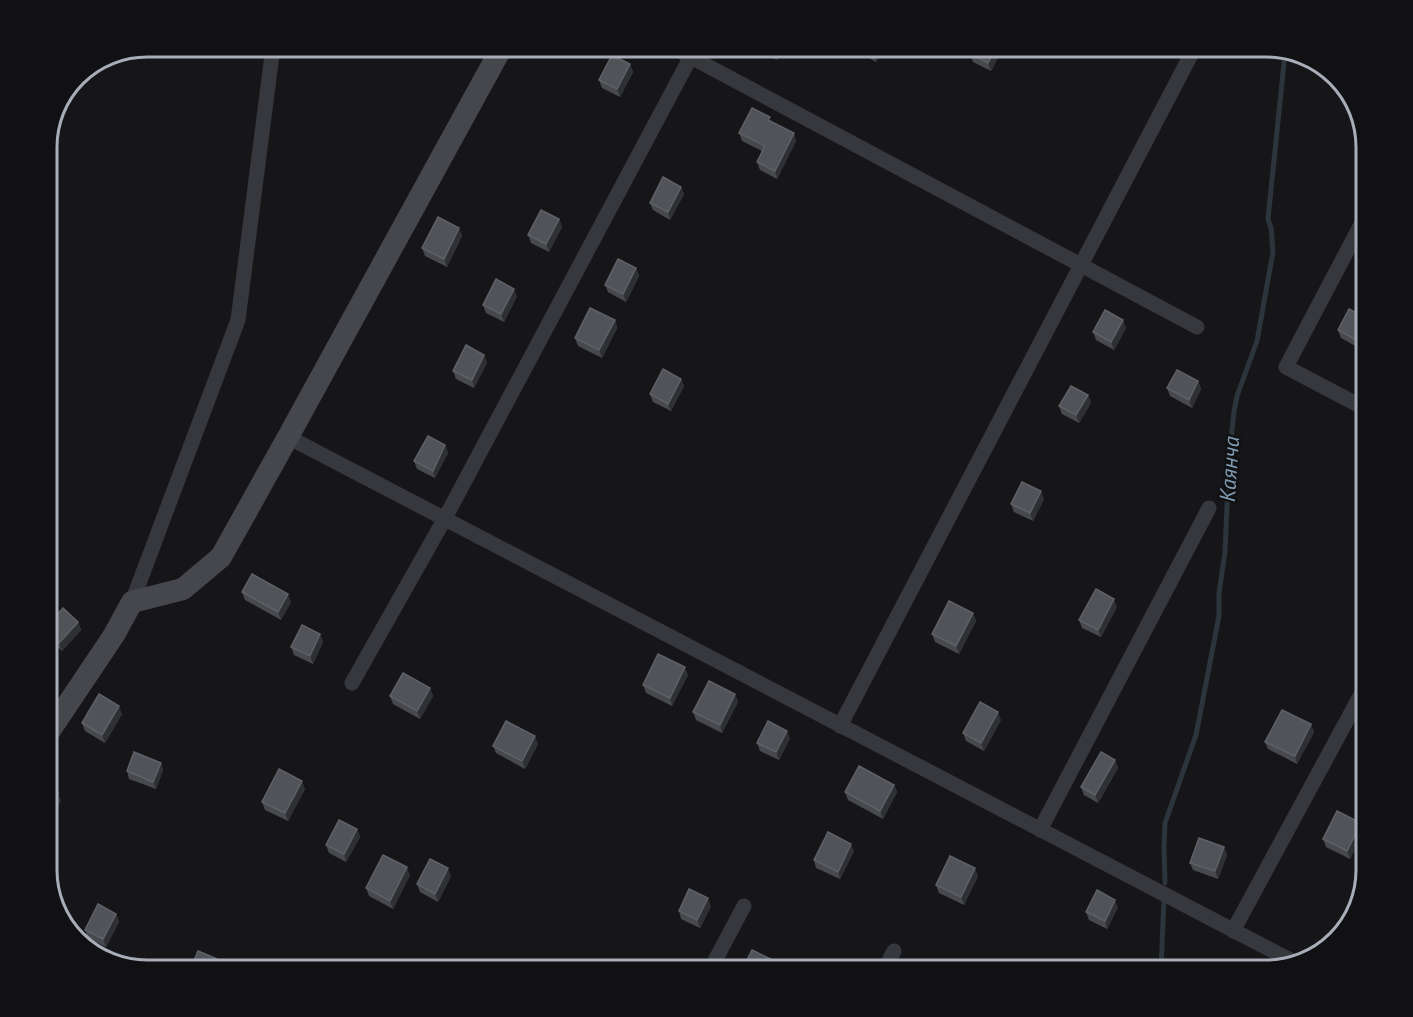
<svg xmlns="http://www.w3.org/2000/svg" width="1413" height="1017" viewBox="0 0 1413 1017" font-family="'PT Sans',sans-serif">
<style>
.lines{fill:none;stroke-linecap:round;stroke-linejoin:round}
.stream{stroke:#2c353c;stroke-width:5}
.street{stroke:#37383d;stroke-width:15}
.secondary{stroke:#45474d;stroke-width:22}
.wall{fill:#47494d}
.shaded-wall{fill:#2f3033}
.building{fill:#525359;stroke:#5f6168;stroke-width:1.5}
.labels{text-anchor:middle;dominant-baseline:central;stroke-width:5;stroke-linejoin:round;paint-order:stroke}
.water-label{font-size:22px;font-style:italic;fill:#7f9bb3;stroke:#111113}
.rim{fill:none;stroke:#a8adb8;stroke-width:3}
</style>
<rect width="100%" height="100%" fill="#161618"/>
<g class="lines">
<g class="stream">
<path d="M1165 883 1164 847 1165 823 1196 735 1219 616V593L1225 552 1229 460 1234 411 1237 396 1257 341 1273 252 1271 228 1268 219 1285 53"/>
<path d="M1161 970 1164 898"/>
</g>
<g class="street">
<path d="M672 47 1197 327"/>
<path d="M1366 215 1286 367 1366 409"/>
<path d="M288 437 1296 963"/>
<path d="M132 602 238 320 273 47"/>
<path d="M352 683 444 520 696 47"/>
<path d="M840 726 1195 47"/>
<path d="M1040 830 1209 508"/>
<path d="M1233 931 1366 685"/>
<path d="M710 970 744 906"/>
<path d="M884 970 894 951"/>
</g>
<path class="secondary" d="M47 735 114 635 132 602 183 589 221 557 288 437 502 47"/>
</g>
<g class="wall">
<path d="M757 46H784L777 60 759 51Z"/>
<path d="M851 46H886L876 62 852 48Z"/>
<path d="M1004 46 991 71 973 62 970 54Z"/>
<path d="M630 64 633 72 620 97 602 88 599 80Z"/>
<path d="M772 122 796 141 777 179 760 170 757 162 762 151 742 141 739 133Z"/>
<path d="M681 187 684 194 670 220 653 210 650 203Z"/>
<path d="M559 219 562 227 549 252 531 243 528 235Z"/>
<path d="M459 228 462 236 447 267 425 256 422 248Z"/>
<path d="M636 268 639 276 626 302 608 292 605 285Z"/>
<path d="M517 296 504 322 486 313 483 305Z"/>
<path d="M1366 318V334L1359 348 1341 338 1338 330Z"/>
<path d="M615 320 617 328 602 358 578 346 575 338Z"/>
<path d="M1126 328 1114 350 1096 340 1093 332Z"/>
<path d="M484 355 487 363 474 388 456 379 453 371Z"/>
<path d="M681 379 684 386 671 411 653 402 650 394Z"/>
<path d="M1198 381 1201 389 1192 408 1170 396 1167 388Z"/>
<path d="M1088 395 1091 403 1079 423 1062 414 1059 406Z"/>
<path d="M445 445 448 453 435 478 417 469 414 461Z"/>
<path d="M1044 499 1033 521 1014 512 1011 504Z"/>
<path d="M242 592 291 602 281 620 245 600Z"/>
<path d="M1117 607 1101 637 1082 628 1079 620Z"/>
<path d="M973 613 976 621 959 654 935 642 932 634Z"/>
<path d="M78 622 81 630 62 651 47 637V626Z"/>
<path d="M320 634 323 642 313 664 294 655 291 647Z"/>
<path d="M688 675 672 706 646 693 643 685Z"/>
<path d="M430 688 433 696 420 719 393 704 390 696Z"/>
<path d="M735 694 738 702 722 733 696 720 693 712Z"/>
<path d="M122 714 105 743 85 731 82 723Z"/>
<path d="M1001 720 984 751 966 741 963 733Z"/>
<path d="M1311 724 1314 732 1297 764 1268 749 1265 742Z"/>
<path d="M790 738 779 760 760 751 757 743Z"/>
<path d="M538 744 525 769 496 753 493 746Z"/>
<path d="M1115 760 1118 768 1098 803 1084 795 1081 787Z"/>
<path d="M161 763 163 770 156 789 129 779 127 771Z"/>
<path d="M894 785 897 792 883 819 848 800 845 792Z"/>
<path d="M305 789 288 821 265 810 262 802Z"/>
<path d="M357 829 360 837 346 862 329 853 326 845Z"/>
<path d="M1364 831 1350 859 1326 847 1323 839Z"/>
<path d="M1224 847 1227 855 1218 879 1193 870 1190 863Z"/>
<path d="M854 851 840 879 816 868 814 860Z"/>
<path d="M410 875 393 909 369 896 366 888Z"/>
<path d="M451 876 438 902 420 892 417 884Z"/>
<path d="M978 876 964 905 939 893 936 885Z"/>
<path d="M711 906 700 928 681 919 679 911Z"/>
<path d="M1118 907 1107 929 1089 920 1086 912Z"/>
<path d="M116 914 119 922 106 947 88 938 85 930Z"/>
</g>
<g class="shaded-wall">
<path d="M777 46H784L777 60 774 53Z"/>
<path d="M878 46H886L876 62 874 55Z"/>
<path d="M997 46H1004L991 71 988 63Z"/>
<path d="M630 64 633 72 620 97 617 89Z"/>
<path d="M794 133 796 141 777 179 775 171Z"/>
<path d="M681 187 684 194 670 220 668 212Z"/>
<path d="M559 219 562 227 549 252 546 244Z"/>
<path d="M459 228 462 236 447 267 444 259Z"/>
<path d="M636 268 639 276 626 302 623 294Z"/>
<path d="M514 289 517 296 504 322 501 314Z"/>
<path d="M615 320 617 328 602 358 599 350Z"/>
<path d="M1123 320 1126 328 1114 350 1111 342Z"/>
<path d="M1366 321V334L1359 348 1356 340Z"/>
<path d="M484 355 487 363 474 388 472 380Z"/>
<path d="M681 379 684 386 671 411 668 404Z"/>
<path d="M1198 381 1201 389 1192 408 1189 400Z"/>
<path d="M1088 395 1091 403 1079 423 1076 415Z"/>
<path d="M445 445 448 453 435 478 433 471Z"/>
<path d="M1041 491 1044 499 1033 521 1030 513Z"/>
<path d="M288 594 291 602 281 620 278 612Z"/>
<path d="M1114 599 1117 607 1101 637 1098 630Z"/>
<path d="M973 613 976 621 959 654 956 646Z"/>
<path d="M78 622 81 630 62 651 59 643Z"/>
<path d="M320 634 323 642 313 664 310 656Z"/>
<path d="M685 667 688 675 672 706 670 698Z"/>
<path d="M430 688 433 696 420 719 417 711Z"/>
<path d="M735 694 738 702 722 733 720 725Z"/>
<path d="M119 706 122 714 105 743 102 735Z"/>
<path d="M998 712 1001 720 984 751 981 743Z"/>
<path d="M1311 724 1314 732 1297 764 1295 756Z"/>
<path d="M787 731 790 738 779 760 776 752Z"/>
<path d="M535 736 538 744 525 769 522 761Z"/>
<path d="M1115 760 1118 768 1098 803 1095 795Z"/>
<path d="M161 763 163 770 156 789 153 782Z"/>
<path d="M302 781 305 789 288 821 285 813Z"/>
<path d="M894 785 897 792 883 819 880 811Z"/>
<path d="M58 793 61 801 47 826V813Z"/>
<path d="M1361 823 1364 831 1350 859 1347 851Z"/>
<path d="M357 829 360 837 346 862 344 854Z"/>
<path d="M851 844 854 851 840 879 838 872Z"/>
<path d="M1224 847 1227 855 1218 879 1215 871Z"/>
<path d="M407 867 410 875 393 909 390 901Z"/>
<path d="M448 868 451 876 438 902 435 894Z"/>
<path d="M975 868 978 876 964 905 961 897Z"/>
<path d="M708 898 711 906 700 928 697 920Z"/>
<path d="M1115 900 1118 907 1107 929 1105 921Z"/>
<path d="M116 914 119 922 106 947 103 939Z"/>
<path d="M217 959 220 967 218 970H212Z"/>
<path d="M777 962 780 970H773Z"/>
</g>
<g class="building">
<path d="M762 46H777L774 53Z"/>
<path d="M860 46H878L874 55Z"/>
<path d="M974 46H997L988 63 970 54Z"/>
<path d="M612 55 630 64 617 89 599 80Z"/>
<path d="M752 108 770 117 768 120 794 133 775 171 757 162 765 146 739 133Z"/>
<path d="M663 177 681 187 668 212 650 203Z"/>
<path d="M541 210 559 219 546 244 528 235Z"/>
<path d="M438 217 459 228 444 259 422 248Z"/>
<path d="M618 259 636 268 623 294 605 285Z"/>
<path d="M496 279 514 289 501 314 483 305Z"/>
<path d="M590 308 615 320 599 350 575 338Z"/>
<path d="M1349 309 1366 318V321L1356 340 1338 330Z"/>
<path d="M1105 310 1123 320 1111 342 1093 332Z"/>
<path d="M466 345 484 355 472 380 453 371Z"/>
<path d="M663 369 681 379 668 404 650 394Z"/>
<path d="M1177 370 1198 381 1189 400 1167 388Z"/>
<path d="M1071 386 1088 395 1076 415 1059 406Z"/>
<path d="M428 436 445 445 433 471 414 461Z"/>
<path d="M1022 482 1041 491 1030 513 1011 504Z"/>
<path d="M252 574 288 594 278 612 242 592Z"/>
<path d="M1096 589 1114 599 1098 630 1079 620Z"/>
<path d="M949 601 973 613 956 646 932 634Z"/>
<path d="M63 608 78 622 59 643 47 632V626Z"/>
<path d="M302 625 320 634 310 656 291 647Z"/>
<path d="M658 654 685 667 670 698 643 685Z"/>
<path d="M403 673 430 688 417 711 390 696Z"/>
<path d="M709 681 735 694 720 725 693 712Z"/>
<path d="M99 694 119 706 102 735 82 723Z"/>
<path d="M980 702 998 712 981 743 963 733Z"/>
<path d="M1282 710 1311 724 1295 756 1265 742Z"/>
<path d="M506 721 535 736 522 761 493 746Z"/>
<path d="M768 721 787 731 776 752 757 743Z"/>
<path d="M134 752 161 763 153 782 127 771Z"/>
<path d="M1101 752 1115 760 1095 795 1081 787Z"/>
<path d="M859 766 894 785 880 811 845 792Z"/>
<path d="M279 769 302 781 285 813 262 802Z"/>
<path d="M47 787 58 793 47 813Z"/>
<path d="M1337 811 1361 823 1347 851 1323 839Z"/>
<path d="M339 820 357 829 344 854 326 845Z"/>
<path d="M828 832 851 844 838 872 814 860Z"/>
<path d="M1199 838 1224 847 1215 871 1190 863Z"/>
<path d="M383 855 407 867 390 901 366 888Z"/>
<path d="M950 856 975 868 961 897 936 885Z"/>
<path d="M430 859 448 868 435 894 417 884Z"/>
<path d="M689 889 708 898 697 920 679 911Z"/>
<path d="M1097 890 1115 900 1105 921 1086 912Z"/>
<path d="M98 904 116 914 103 939 85 930Z"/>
<path d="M752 950 777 962 773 970H742Z"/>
<path d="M198 951 217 959 212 970H190Z"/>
<path d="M498 961 512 970H492Z"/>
</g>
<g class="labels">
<g class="water-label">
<text transform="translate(1229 469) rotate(-86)">Каянча</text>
</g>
</g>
<path d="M0 0H1413V1017H0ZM147 57H1266A90 90 0 0 1 1356 147V870A90 90 0 0 1 1266 960H147A90 90 0 0 1 57 870V147A90 90 0 0 1 147 57Z" fill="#111113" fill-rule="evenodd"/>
<path class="rim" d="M147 57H1266A90 90 0 0 1 1356 147V870A90 90 0 0 1 1266 960H147A90 90 0 0 1 57 870V147A90 90 0 0 1 147 57Z"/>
</svg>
